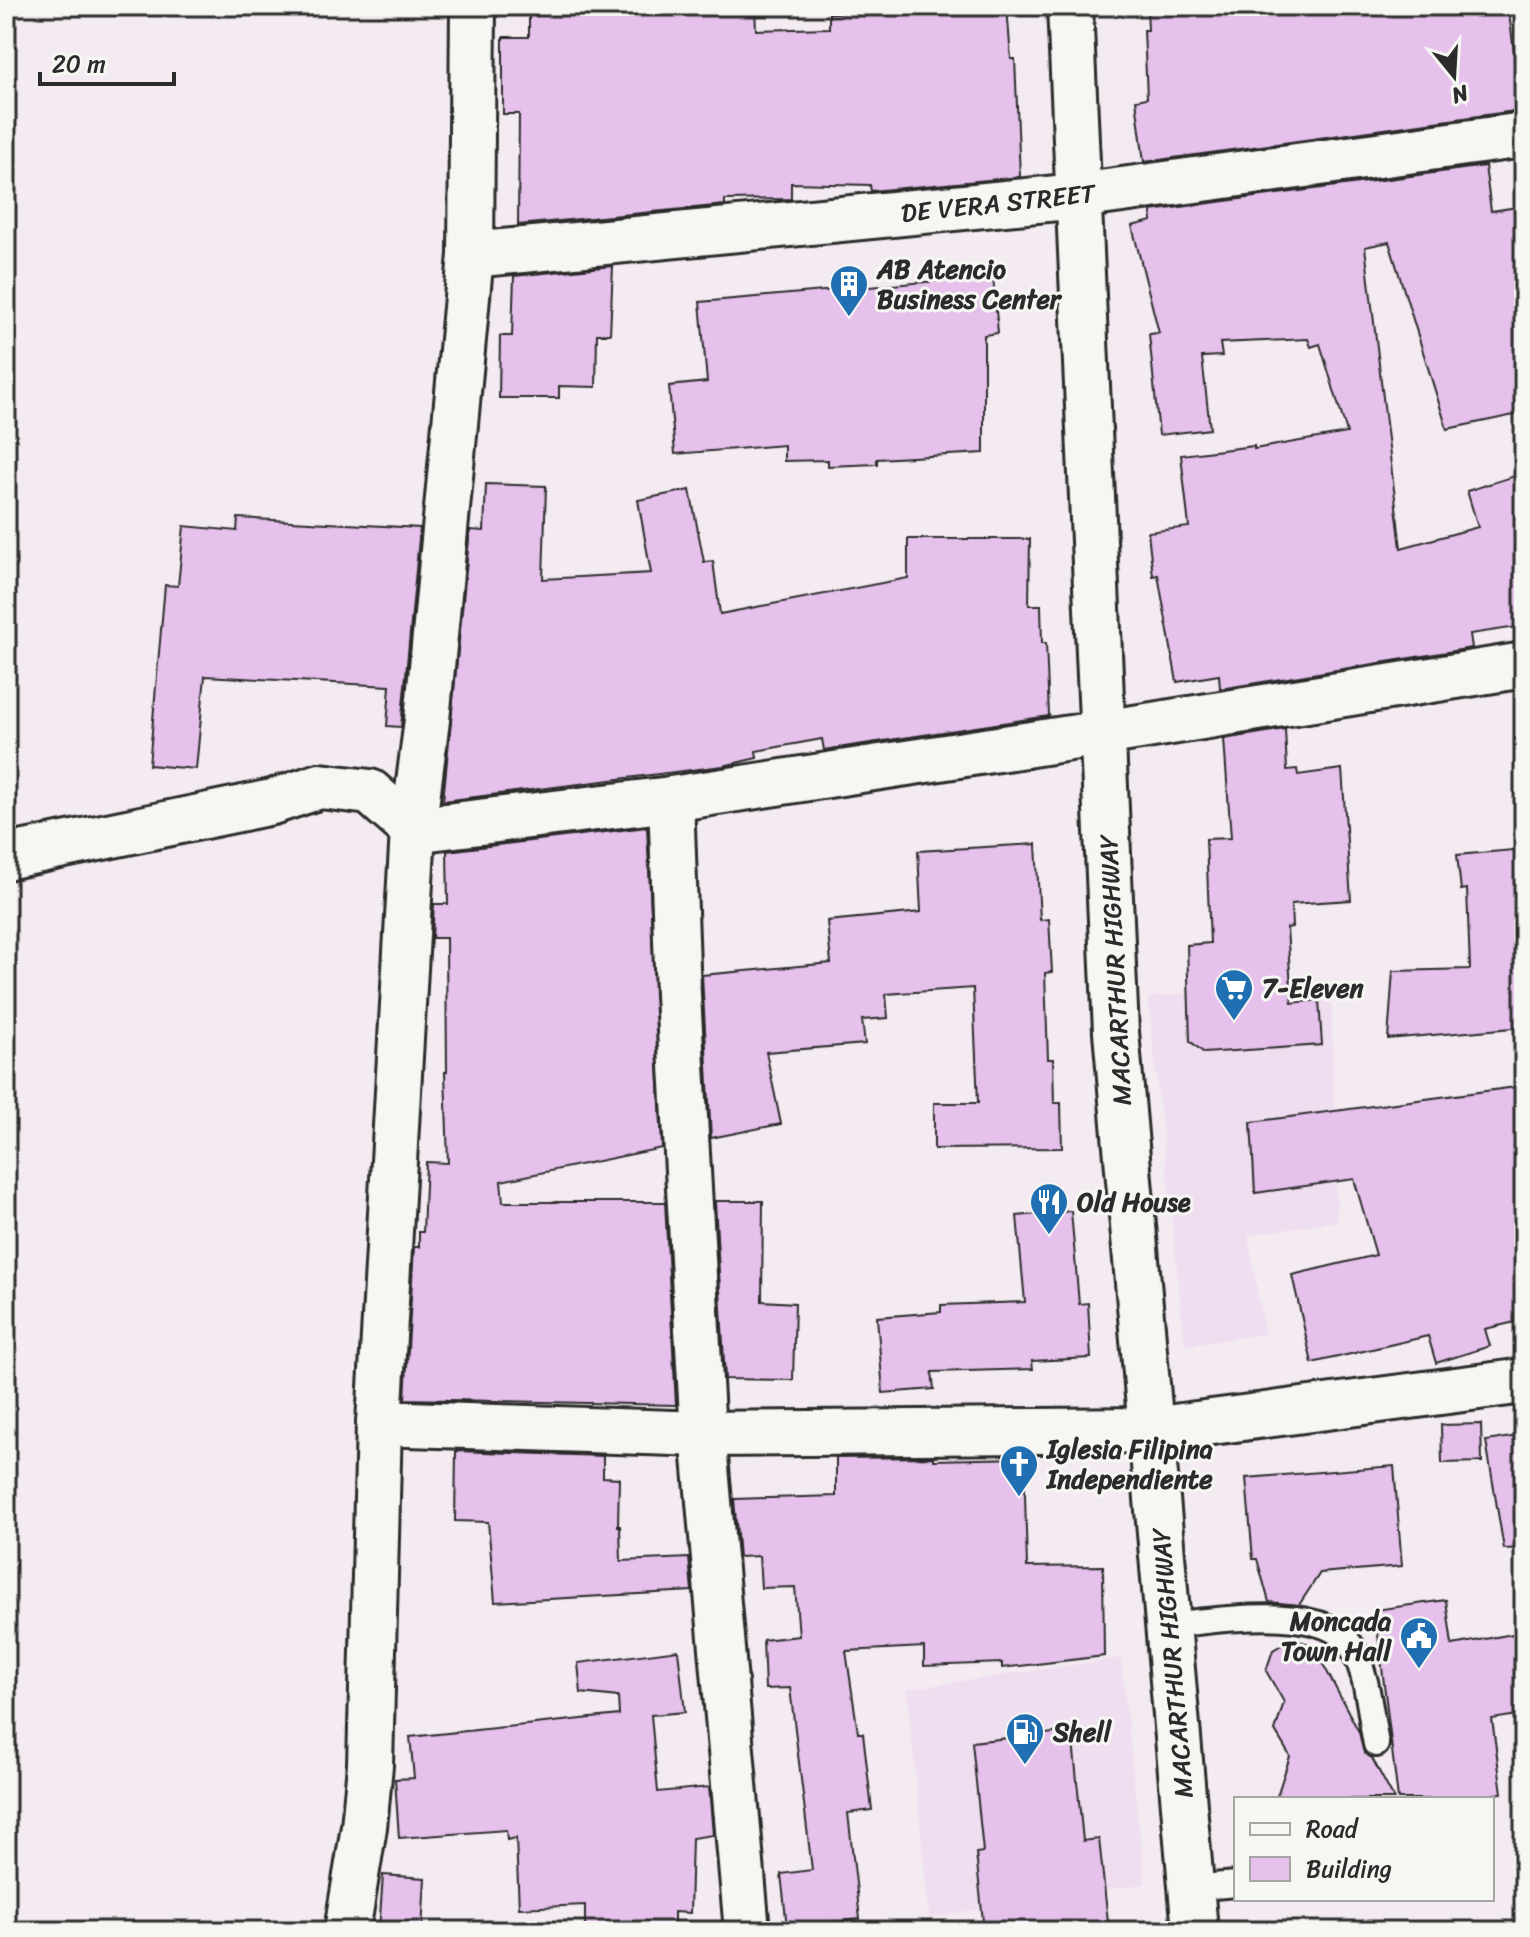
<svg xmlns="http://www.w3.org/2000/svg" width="1530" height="1937" viewBox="0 0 1530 1937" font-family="Sriracha,sans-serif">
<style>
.built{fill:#efdef0}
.building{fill:#e5c1ec;stroke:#2b2b2b;stroke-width:2}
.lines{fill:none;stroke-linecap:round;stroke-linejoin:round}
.lane-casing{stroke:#2b2b2b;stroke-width:30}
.street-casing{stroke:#2b2b2b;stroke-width:50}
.secondary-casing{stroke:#2b2b2b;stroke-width:50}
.highway-casing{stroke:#2b2b2b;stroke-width:50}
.lane{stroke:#f6f6f2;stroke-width:24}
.street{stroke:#f6f6f2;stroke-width:44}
.secondary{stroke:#f6f6f2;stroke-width:44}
.highway{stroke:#f6f6f2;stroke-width:44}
.labels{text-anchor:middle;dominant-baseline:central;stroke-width:6;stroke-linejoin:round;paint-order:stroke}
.street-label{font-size:26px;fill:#2b2b2b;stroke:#f6f6f2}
.poi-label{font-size:26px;font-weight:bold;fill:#2b2b2b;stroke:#f6f6f2;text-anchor:start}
</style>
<rect width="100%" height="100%" fill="#f3ebf1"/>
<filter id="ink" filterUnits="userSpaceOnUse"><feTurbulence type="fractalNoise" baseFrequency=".0125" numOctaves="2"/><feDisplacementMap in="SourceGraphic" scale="16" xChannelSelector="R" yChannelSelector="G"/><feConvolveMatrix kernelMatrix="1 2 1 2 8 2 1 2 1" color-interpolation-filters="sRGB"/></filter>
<g filter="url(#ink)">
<g class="built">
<path d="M1331 981 1337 1221 1248 1235 1265 1334 1185 1346 1148 997Z"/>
<path d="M1121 1658 1145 1884 929 1918 907 1689Z"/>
</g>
<g class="building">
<path d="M529 6H755L756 30 829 28V13H911V6H1007L1011 59H1015L1020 177 871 191 870 185 791 183V199L725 200V205L518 225 519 114H503V37H529Z"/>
<path d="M1147 6H1508L1522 110 1144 162 1136 100 1147 98 1144 30H1148Z"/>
<path d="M1485 166 1491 211 1524 206V413L1447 429 1389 242 1365 247 1401 548 1478 527 1467 491 1524 473V626L1470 634 1472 648 1220 689 1219 675 1177 682 1158 575 1153 576 1148 532 1189 527 1181 455 1254 446V449L1347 433 1320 344 1311 347 1308 339 1220 343 1222 356 1202 357 1210 429 1159 435 1149 334 1159 333 1132 226 1152 221 1151 211Z"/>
<path d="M613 266 610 334H597L596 387 559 386V398H499L500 336H512L514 276Z"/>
<path d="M993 276 998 333 984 335V453L877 459V464L828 466V460L784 461V445L675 454 669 386 707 382 700 302Z"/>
<path d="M486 484 546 486 543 579 651 573 638 500 690 490 704 562 713 561 720 614 908 578V539H1030L1029 605H1041L1042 643H1046L1049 716 824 750 822 739 756 751 757 758 723 766 443 801 470 530 484 531Z"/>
<path d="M238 518 420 528 401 727 387 726 390 686 205 676 196 769 149 765 165 585 178 586 184 526 237 531Z"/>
<path d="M1285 729 1287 770 1297 769 1298 775 1342 769 1351 900 1291 904 1292 927 1287 928 1292 1003 1319 1000 1322 1045 1204 1053 1190 1041 1187 945 1210 943 1206 839 1231 838 1224 739Z"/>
<path d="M647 827 662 1148 501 1181 503 1202H665L676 1405 405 1399 414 1247H419V1232H423L426 1162 448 1163 445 1072H447L446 938H432L434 904H448L447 851Z"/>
<path d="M1036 844 1040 920 1049 919 1052 972 1045 973 1048 1059H1053L1054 1103H1061L1062 1148 934 1149V1103H978L973 988 886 994 888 1018 862 1020 865 1044 766 1052 781 1124 711 1138 702 975 831 963 827 921 921 912 918 851Z"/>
<path d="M1524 849V1027L1388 1039 1393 971 1470 969 1467 889 1461 890 1457 855Z"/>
<path d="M1524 1086V1320L1485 1329 1490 1346 1436 1363 1428 1336 1312 1363 1292 1275 1376 1255 1354 1179 1255 1193 1251 1122Z"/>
<path d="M715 1201H763L762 1301 795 1303 793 1380 725 1379Z"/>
<path d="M1071 1211 1079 1304 1088 1303 1091 1358 1032 1361 1033 1369 932 1372 934 1389 883 1393 877 1317 941 1312V1305L1025 1302 1017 1216Z"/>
<path d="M1481 1424 1482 1462 1442 1463 1441 1425Z"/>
<path d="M1524 1435V1548L1504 1549 1486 1441Z"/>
<path d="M456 1451 603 1456V1477L619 1478 618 1526H620L621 1561 689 1558 692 1591 495 1602 488 1522 455 1521Z"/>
<path d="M934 1457V1460L1024 1458 1027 1567 1103 1566 1104 1656 1002 1668V1663L924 1666V1647L846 1651 858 1733H863L872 1810 848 1813 860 1919 787 1927 781 1874 812 1870 790 1688 765 1689 763 1640 799 1636 795 1587 761 1588 759 1556 739 1557 734 1499 836 1496V1458Z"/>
<path d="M1394 1466 1402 1566 1320 1573 1299 1605 1269 1602 1257 1559H1253L1246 1478Z"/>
<path d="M1446 1600 1452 1645 1524 1632V1714L1492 1719 1502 1793 1482 1796V1799H1398L1375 1610Z"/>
<path d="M1292 1639 1313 1645 1359 1732 1364 1753 1372 1758 1394 1799H1276L1290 1756 1275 1731 1284 1702 1266 1671 1273 1650Z"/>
<path d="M678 1650 685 1712 651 1715 658 1792 709 1787 713 1835 692 1838 690 1913 674 1912V1931H585V1905L519 1908 516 1838 507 1840 506 1830 399 1838 395 1779 414 1778 410 1737 619 1715 618 1697 581 1693 578 1663Z"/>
<path d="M1072 1731 1083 1841 1099 1839 1109 1931H984L976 1853 983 1852 972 1742Z"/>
<path d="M383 1875 425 1878 422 1931H379Z"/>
</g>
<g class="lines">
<g class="lane-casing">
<g id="lane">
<path d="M1168 1625C1213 1621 1325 1601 1352 1647 1368 1675 1370 1713 1376 1744"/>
<path d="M1191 1888 1236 1884"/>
</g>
</g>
<g class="street-casing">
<g id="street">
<path d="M473 6 471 255 427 720 413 830 379 1423 703 1434 1151 1430"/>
<path d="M471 255 1078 196 1524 135"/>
<path d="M671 799 678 995 703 1434 747 1931"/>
<path d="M6 857 272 802 320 786 370 792 413 830 671 799 1103 733 1524 665"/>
<path d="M347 1931 364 1827 370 1765 379 1423"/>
</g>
</g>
<g class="secondary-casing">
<path id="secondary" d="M1151 1430 1524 1381"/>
</g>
<g class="highway-casing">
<path id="highway" d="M1070 6 1116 1032 1195 1931"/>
</g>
<use href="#lane" class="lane"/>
<use href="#street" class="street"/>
<use href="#secondary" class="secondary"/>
<use href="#highway" class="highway"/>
</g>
</g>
<defs>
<g id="building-pin" transform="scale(2)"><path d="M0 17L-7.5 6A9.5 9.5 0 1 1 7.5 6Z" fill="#1f6fb2" stroke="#f6f6f2"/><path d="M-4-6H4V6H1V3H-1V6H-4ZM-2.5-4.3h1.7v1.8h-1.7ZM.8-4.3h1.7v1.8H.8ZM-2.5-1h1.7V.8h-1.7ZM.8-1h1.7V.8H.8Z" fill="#fff"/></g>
<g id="supermarket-pin" transform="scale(2)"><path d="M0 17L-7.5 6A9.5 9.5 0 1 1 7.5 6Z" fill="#1f6fb2" stroke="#f6f6f2"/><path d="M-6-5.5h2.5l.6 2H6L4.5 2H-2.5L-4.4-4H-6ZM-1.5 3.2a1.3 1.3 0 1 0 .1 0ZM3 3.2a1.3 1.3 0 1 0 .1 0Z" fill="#fff"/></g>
<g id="restaurant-pin" transform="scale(2)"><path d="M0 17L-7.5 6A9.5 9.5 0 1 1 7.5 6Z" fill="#1f6fb2" stroke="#f6f6f2"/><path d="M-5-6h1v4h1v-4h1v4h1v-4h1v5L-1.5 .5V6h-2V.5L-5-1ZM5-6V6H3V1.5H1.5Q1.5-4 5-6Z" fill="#fff"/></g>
<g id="church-pin" transform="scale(2)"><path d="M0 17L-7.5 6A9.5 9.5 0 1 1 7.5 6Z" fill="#1f6fb2" stroke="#f6f6f2"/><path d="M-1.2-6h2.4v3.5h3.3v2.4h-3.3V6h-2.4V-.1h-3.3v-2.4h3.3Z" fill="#fff"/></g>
<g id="civic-pin" transform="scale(2)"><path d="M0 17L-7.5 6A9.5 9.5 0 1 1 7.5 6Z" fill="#1f6fb2" stroke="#f6f6f2"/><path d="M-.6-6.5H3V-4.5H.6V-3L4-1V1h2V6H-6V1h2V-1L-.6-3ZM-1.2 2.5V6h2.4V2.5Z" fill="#fff"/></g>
<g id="fuel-pin" transform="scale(2)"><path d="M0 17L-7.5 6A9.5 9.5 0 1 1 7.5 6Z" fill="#1f6fb2" stroke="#f6f6f2"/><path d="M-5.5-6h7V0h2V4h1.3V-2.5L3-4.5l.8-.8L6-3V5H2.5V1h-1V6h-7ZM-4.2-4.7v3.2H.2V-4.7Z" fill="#fff"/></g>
</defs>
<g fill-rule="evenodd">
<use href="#building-pin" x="849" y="284"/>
<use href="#supermarket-pin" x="1234" y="988"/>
<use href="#restaurant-pin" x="1049" y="1202"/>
<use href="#church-pin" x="1019" y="1464"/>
<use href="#civic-pin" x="1419" y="1636"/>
<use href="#fuel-pin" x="1025" y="1732"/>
</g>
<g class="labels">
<g class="street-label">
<text transform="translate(998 203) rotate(-6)">DE VERA STREET</text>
<text transform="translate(1115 970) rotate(-93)">MACARTHUR HIGHWAY</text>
<text transform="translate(1172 1663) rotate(-95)">MACARTHUR HIGHWAY</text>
</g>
<g class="poi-label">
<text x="877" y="269">AB Atencio<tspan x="877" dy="30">Business Center</tspan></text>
<text x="1262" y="988">7-Eleven</text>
<text x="1077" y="1202">Old House</text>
<text x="1047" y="1449">Iglesia Filipina<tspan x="1047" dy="30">Independiente</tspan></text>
<text x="1391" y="1621" text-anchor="end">Moncada<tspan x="1391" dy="30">Town Hall</tspan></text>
<text x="1053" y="1732">Shell</text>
</g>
</g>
<rect width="1530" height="1937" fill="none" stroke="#f6f6f2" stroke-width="32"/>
<rect x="16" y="16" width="1498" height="1905" fill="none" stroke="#2b2b2b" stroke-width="3" filter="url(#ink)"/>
<rect x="1234" y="1797" width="260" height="104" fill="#f6f6f2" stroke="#a5a5a2" stroke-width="2"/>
<rect x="1250" y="1823" width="40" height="12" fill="#f6f6f2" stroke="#a5a5a2" stroke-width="2"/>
<text x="1306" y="1837" font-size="24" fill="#2b2b2b">Road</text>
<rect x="1250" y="1857" width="40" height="24" fill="#e5c1ec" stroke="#a5a5a2" stroke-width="2"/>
<text x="1306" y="1877" font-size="24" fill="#2b2b2b">Building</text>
<g transform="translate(1454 76) rotate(162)" stroke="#f6f6f2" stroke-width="6" paint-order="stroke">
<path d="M0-6L14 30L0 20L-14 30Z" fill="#2b2b2b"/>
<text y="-12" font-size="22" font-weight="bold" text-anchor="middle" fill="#2b2b2b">N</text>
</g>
<path d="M40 72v12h134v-12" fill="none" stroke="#2b2b2b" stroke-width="4"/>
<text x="52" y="72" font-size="24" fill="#2b2b2b" stroke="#f6f6f2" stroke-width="6" paint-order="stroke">20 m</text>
</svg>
